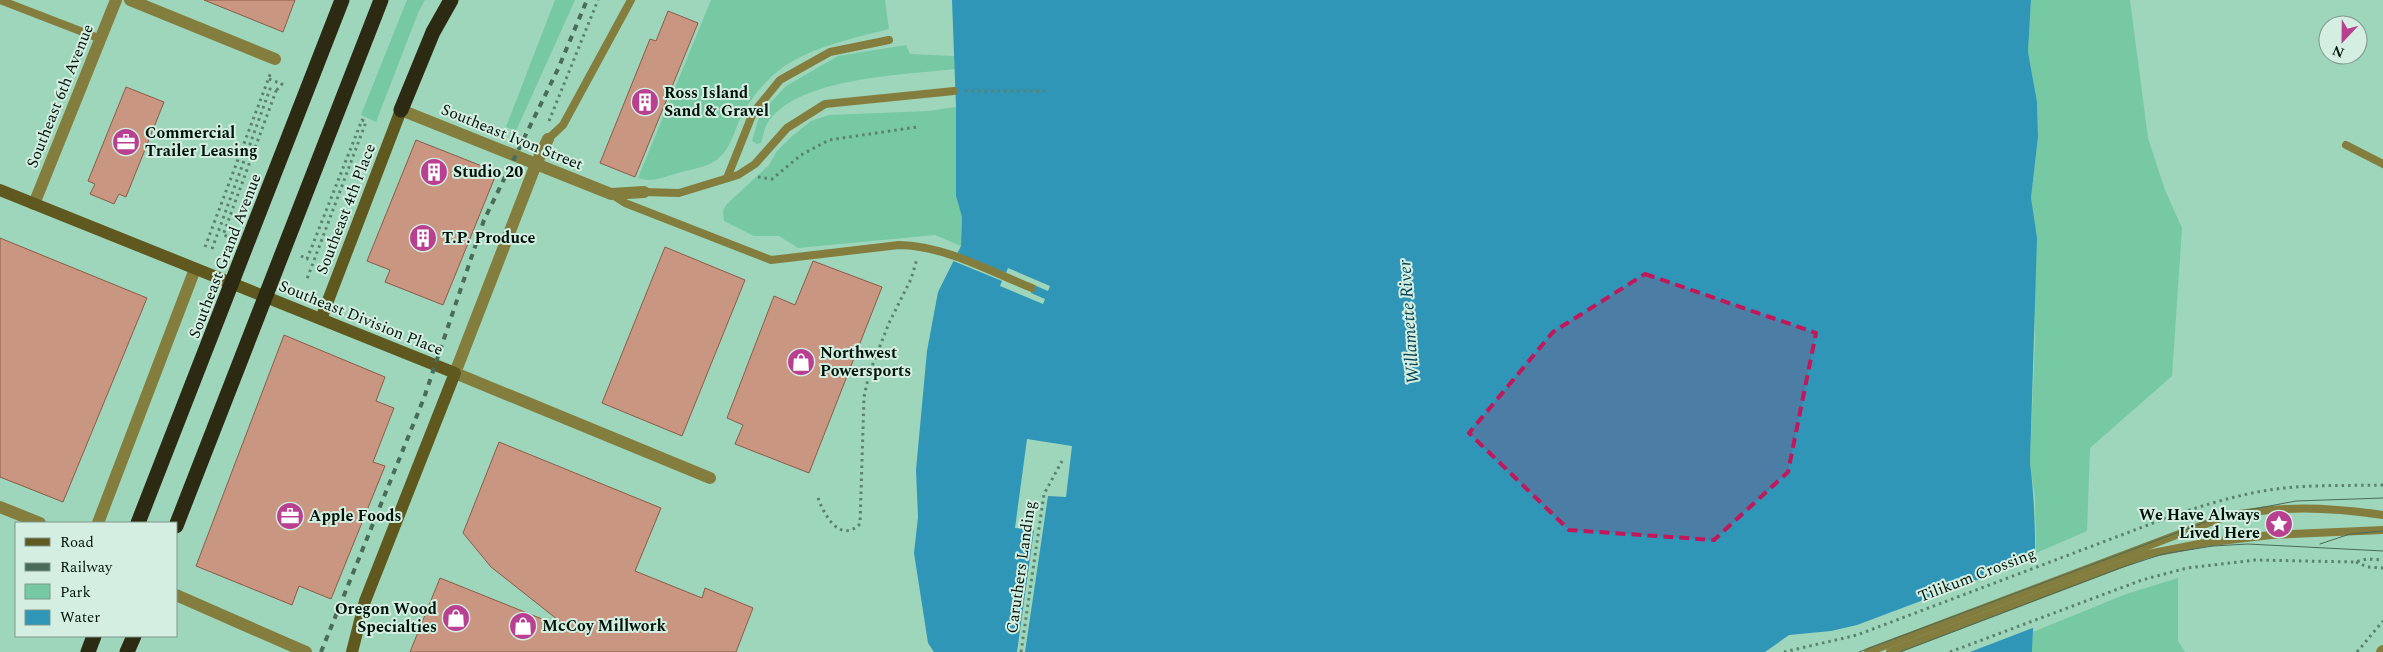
<svg xmlns="http://www.w3.org/2000/svg" width="2383" height="652" viewBox="0 0 2383 652" font-family="Spectral,serif">
<style>
.green{fill:#76c9a3}
.water{fill:#2f96b7}
.pier{fill:#9ed6bb}
.building{fill:#c99681;stroke:#8b5c49}
.lines{fill:none;stroke-linecap:round;stroke-linejoin:round}
.path{stroke:#5a836f;stroke-width:3;stroke-dasharray:2.5 4;stroke-linecap:butt}
.lane{stroke:#847e3e;stroke-width:8}
.street{stroke:#847e3e;stroke-width:12}
.secondary{stroke:#5f5920;stroke-width:12}
.highway{stroke:#2d2a13;stroke-width:15}
.tram{stroke:#486b5a;stroke-width:1}
.rail{stroke:#486b5a;stroke-width:4;stroke-dasharray:6 6;stroke-linecap:butt}
.marked{fill:#c2185b;fill-opacity:0.2;stroke:#c2185b;stroke-width:4;stroke-dasharray:10 6;stroke-linejoin:round}
.labels{text-anchor:middle;dominant-baseline:central;stroke-width:4;stroke-linejoin:round;paint-order:stroke}
.poi-label{font-size:16px;font-weight:bold;fill:#00130a;stroke:#d4efe1;text-anchor:start}
.street-label{font-size:16px;fill:#00130a;stroke:#d4efe1}
.water-label{font-size:18px;font-style:italic;fill:#003f50;stroke:#d4efe1}
</style>
<rect width="100%" height="100%" fill="#9ed6bb"/>
<g class="green">
<path d="M407 0H425L418 13 376 122 361 115Z"/>
<path d="M555 0H575L516 131 506 127Z"/>
<path d="M711 0H885L889 29C847 40 803 48 771 77 760 88 750 100 743 113 735 127 732 146 720 157 710 167 692 169 678 173 663 177 653 183 638 178Z"/>
<path d="M2031 0H2130L2148 138 2165 190 2182 228 2172 376 2090 448 2087 531 2036 553 2035 498 2030 463 2035 340 2031 198 2038 137 2037 102 2028 52Z"/>
<path d="M906 45 910 54 954 56 955 69C905 75 795 77 767 124 764 129 763 137 761 143L757 144 752 141 760 114 786 86 838 56Z"/>
<path d="M956 107V196L962 216 961 246 935 235 798 248 779 236H754L724 221 723 211 726 205 769 165 777 151 791 137 811 121 829 115 928 111Z"/>
<path d="M2178 578V641L2185 652H2032L2033 632 2126 594Z"/>
</g>
<path class="water" d="M952 0H2031L2028 52 2037 102 2038 137 2031 198 2037 238 2030 463C2038 526 2035 589 2032 652H934L928 643 914 553 918 517 916 470 927 351 938 292 961 246 962 217 956 196V107Z"/>
<g class="pier">
<path d="M955 252 1006 273 1008 268 1050 286 1048 291 1034 285 1031 293 1045 299 1043 304 1000 286 1002 281 951 260Z"/>
<path d="M1027 439 1072 446 1066 497 1048 496 1025 652H1017L1034 530 1015 528Z"/>
<path d="M2038 557 2035 627 1970 652H1765L1789 635 1831 631 1857 625Z"/>
</g>
<g class="building">
<path d="M204 0H295L283 32Z"/>
<path d="M668 11 698 23 635 177 600 163 650 39 656 41Z"/>
<path d="M126 87 164 102 126 197 119 194 114 204 90 194 95 184 88 181Z"/>
<path d="M416 140 497 172 443 305 385 282 390 270 367 261Z"/>
<path d="M0 238 147 298 63 502 0 477Z"/>
<path d="M665 247 745 280 682 436 602 403Z"/>
<path d="M813 261 882 287 809 473 735 444 743 425 727 418 774 296 795 305Z"/>
<path d="M284 335 385 377 376 401 394 408 373 462 385 466 331 599 299 586 292 605 196 566Z"/>
<path d="M499 442 661 508 635 571 702 598 705 588 753 608 736 652H410L440 578 572 631 491 567 463 533Z"/>
</g>
<g class="lines">
<g class="path">
<path d="M269 79 282 84 276 91"/>
<path d="M965 91H1048"/>
<path d="M549 121 598 0"/>
<path d="M758 177 772 179 801 155 829 140 917 127"/>
<path d="M205 247 271 72"/>
<path d="M212 249 270 89 276 91 223 235 230 237"/>
<path d="M301 256 307 259 362 120 366 122 307 279"/>
<path d="M818 498C824 514 839 544 860 524L864 397 869 374 889 323 911 279 917 259"/>
<path d="M2356 562 2367 567 2383 568"/>
<path d="M1021 652 1044 494 1062 461"/>
<path d="M1784 652 1857 635 2177 514C2205 505 2234 496 2263 491 2302 484 2343 486 2383 485"/>
<path d="M1950 652 2142 580 2187 568 2255 560 2355 562 2367 559 2383 560"/>
<path d="M2357 652 2383 621"/>
</g>
<g class="lane">
<path d="M0 0 101 39"/>
<path d="M548 139 563 125 631 0"/>
<path d="M2346 145 2383 164"/>
<path d="M727 178 753 113 780 80 830 52 889 40"/>
<path d="M644 192 679 193 738 175 755 164 787 128 825 104 954 91"/>
<path d="M611 194 625 203 771 260 899 245C946 246 989 271 1032 288"/>
<path d="M1868 652 2224 517C2280 505 2327 507 2383 515"/>
<path d="M1890 652 2148 554 2204 543 2271 535 2383 530"/>
</g>
<g class="street">
<path d="M130 0 275 59"/>
<path d="M401 110 611 194 644 192"/>
<path d="M548 139 536 164 455 373 710 478"/>
<path d="M34 204 116 0"/>
<path d="M0 507 40 523"/>
<path d="M98 523 195 269"/>
<path d="M176 595 306 652"/>
<path d="M2382 652 2383 651"/>
</g>
<g class="secondary">
<path d="M0 190 455 373 365 601 352 652"/>
<path d="M321 319 401 110"/>
</g>
<g class="highway">
<path d="M401 110 433 32 451 0"/>
<path d="M138 523 342 0"/>
<path d="M176 526 381 0"/>
<path d="M88 652 94 636"/>
<path d="M127 652 134 636"/>
</g>
<g class="tram">
<path d="M2320 544 2350 534 2383 531"/>
<path d="M1859 652 2227 514 2296 501 2383 498"/>
<path d="M1900 652 2120 568 2163 554 2213 546 2248 544 2383 551"/>
</g>
<path class="rail" d="M321 652 424 398 484 220 558 69 587 0"/>
</g>
<path class="marked" d="M1645 274 1816 333 1788 472 1714 540 1569 530 1469 433 1553 332Z"/>
<defs>
<g id="building-disc" transform="scale(1.4375)"><circle r="9.5" fill="#b93f91" stroke="#d4efe1"/><path d="M-4-6H4V6H1V3H-1V6H-4ZM-2.5-4.3h1.7v1.8h-1.7ZM.8-4.3h1.7v1.8H.8ZM-2.5-1h1.7V.8h-1.7ZM.8-1h1.7V.8H.8Z" fill="#fff"/></g>
<g id="office-disc" transform="scale(1.4375)"><circle r="9.5" fill="#b93f91" stroke="#d4efe1"/><path d="M-6-3h4V-5.5h4V-3h4V5H-6ZM-1-4.5V-3h2v-1.5ZM-6 0V1H6V0Z" fill="#fff"/></g>
<g id="shop-disc" transform="scale(1.4375)"><circle r="9.5" fill="#b93f91" stroke="#d4efe1"/><path d="M-5-2.5h2.3a2.7 3.5 0 0 1 5.4 0H5L5.5 6h-11ZM-1.5-2.5h3a1.5 2.3 0 0 0-3 0Z" fill="#fff"/></g>
<g id="sight-disc" transform="scale(1.4375)"><circle r="9.5" fill="#b93f91" stroke="#d4efe1"/><path d="M0-6L1.8-2.2L6-1.7L2.9 1.2L3.7 5.4L0 3.3L-3.7 5.4L-2.9 1.2L-6-1.7L-1.8-2.2Z" fill="#fff"/></g>
</defs>
<g fill-rule="evenodd">
<use href="#building-disc" x="645" y="102"/>
<use href="#office-disc" x="126" y="142"/>
<use href="#building-disc" x="434" y="172"/>
<use href="#building-disc" x="423" y="238"/>
<use href="#shop-disc" x="801" y="362"/>
<use href="#office-disc" x="290" y="516"/>
<use href="#sight-disc" x="2279" y="524"/>
<use href="#shop-disc" x="456" y="618"/>
<use href="#shop-disc" x="523" y="626"/>
</g>
<g class="labels">
<g class="poi-label">
<text x="664" y="93">Ross Island<tspan x="664" dy="18">Sand &amp; Gravel</tspan></text>
<text x="145" y="133">Commercial<tspan x="145" dy="18">Trailer Leasing</tspan></text>
<text x="453" y="172">Studio 20</text>
<text x="442" y="238">T.P. Produce</text>
<text x="820" y="353">Northwest<tspan x="820" dy="18">Powersports</tspan></text>
<text x="2260" y="515" text-anchor="end">We Have Always<tspan x="2260" dy="18">Lived Here</tspan></text>
<text x="309" y="516">Apple Foods</text>
<text x="437" y="609" text-anchor="end">Oregon Wood<tspan x="437" dy="18">Specialties</tspan></text>
<text x="542" y="626">McCoy Millwork</text>
</g>
<g class="street-label">
<text transform="translate(60 96) rotate(-68)">Southeast 6th Avenue</text>
<text transform="translate(512 137) rotate(22)">Southeast Ivon Street</text>
<text transform="translate(346 209) rotate(-69)">Southeast 4th Place</text>
<text transform="translate(225 256) rotate(-69)">Southeast Grand Avenue</text>
<text transform="translate(361 318) rotate(22)">Southeast Division Place</text>
<text transform="translate(1021 567) rotate(-82)">Caruthers Landing</text>
<text transform="translate(1977 575) rotate(-21)">Tilikum Crossing</text>
</g>
<g class="water-label">
<text transform="translate(1409 322) rotate(-94)">Willamette River</text>
</g>
</g>
<rect x="15" y="522" width="162" height="115" fill="#d4efe1" stroke="#7f978b"/>
<rect x="25" y="538" width="25" height="8" fill="#5f5920" stroke="#7f978b"/>
<text x="60" y="547" font-size="15" fill="#00130a">Road</text>
<rect x="25" y="563" width="25" height="8" fill="#486b5a" stroke="#7f978b"/>
<text x="60" y="572" font-size="15" fill="#00130a">Railway</text>
<rect x="25" y="584" width="25" height="15" fill="#76c9a3" stroke="#7f978b"/>
<text x="60" y="597" font-size="15" fill="#00130a">Park</text>
<rect x="25" y="610" width="25" height="15" fill="#2f96b7" stroke="#7f978b"/>
<text x="60" y="622" font-size="15" fill="#00130a">Water</text>
<g transform="translate(2343 40) rotate(202)"><circle r="24" fill="#d4efe1" stroke="#7f978b"/>
<path d="M0-4L9 19L0 12L-9 19Z" fill="#b93f91"/>
<text y="-8" font-size="14" font-weight="bold" text-anchor="middle" fill="#00130a">N</text>
</g>
</svg>
